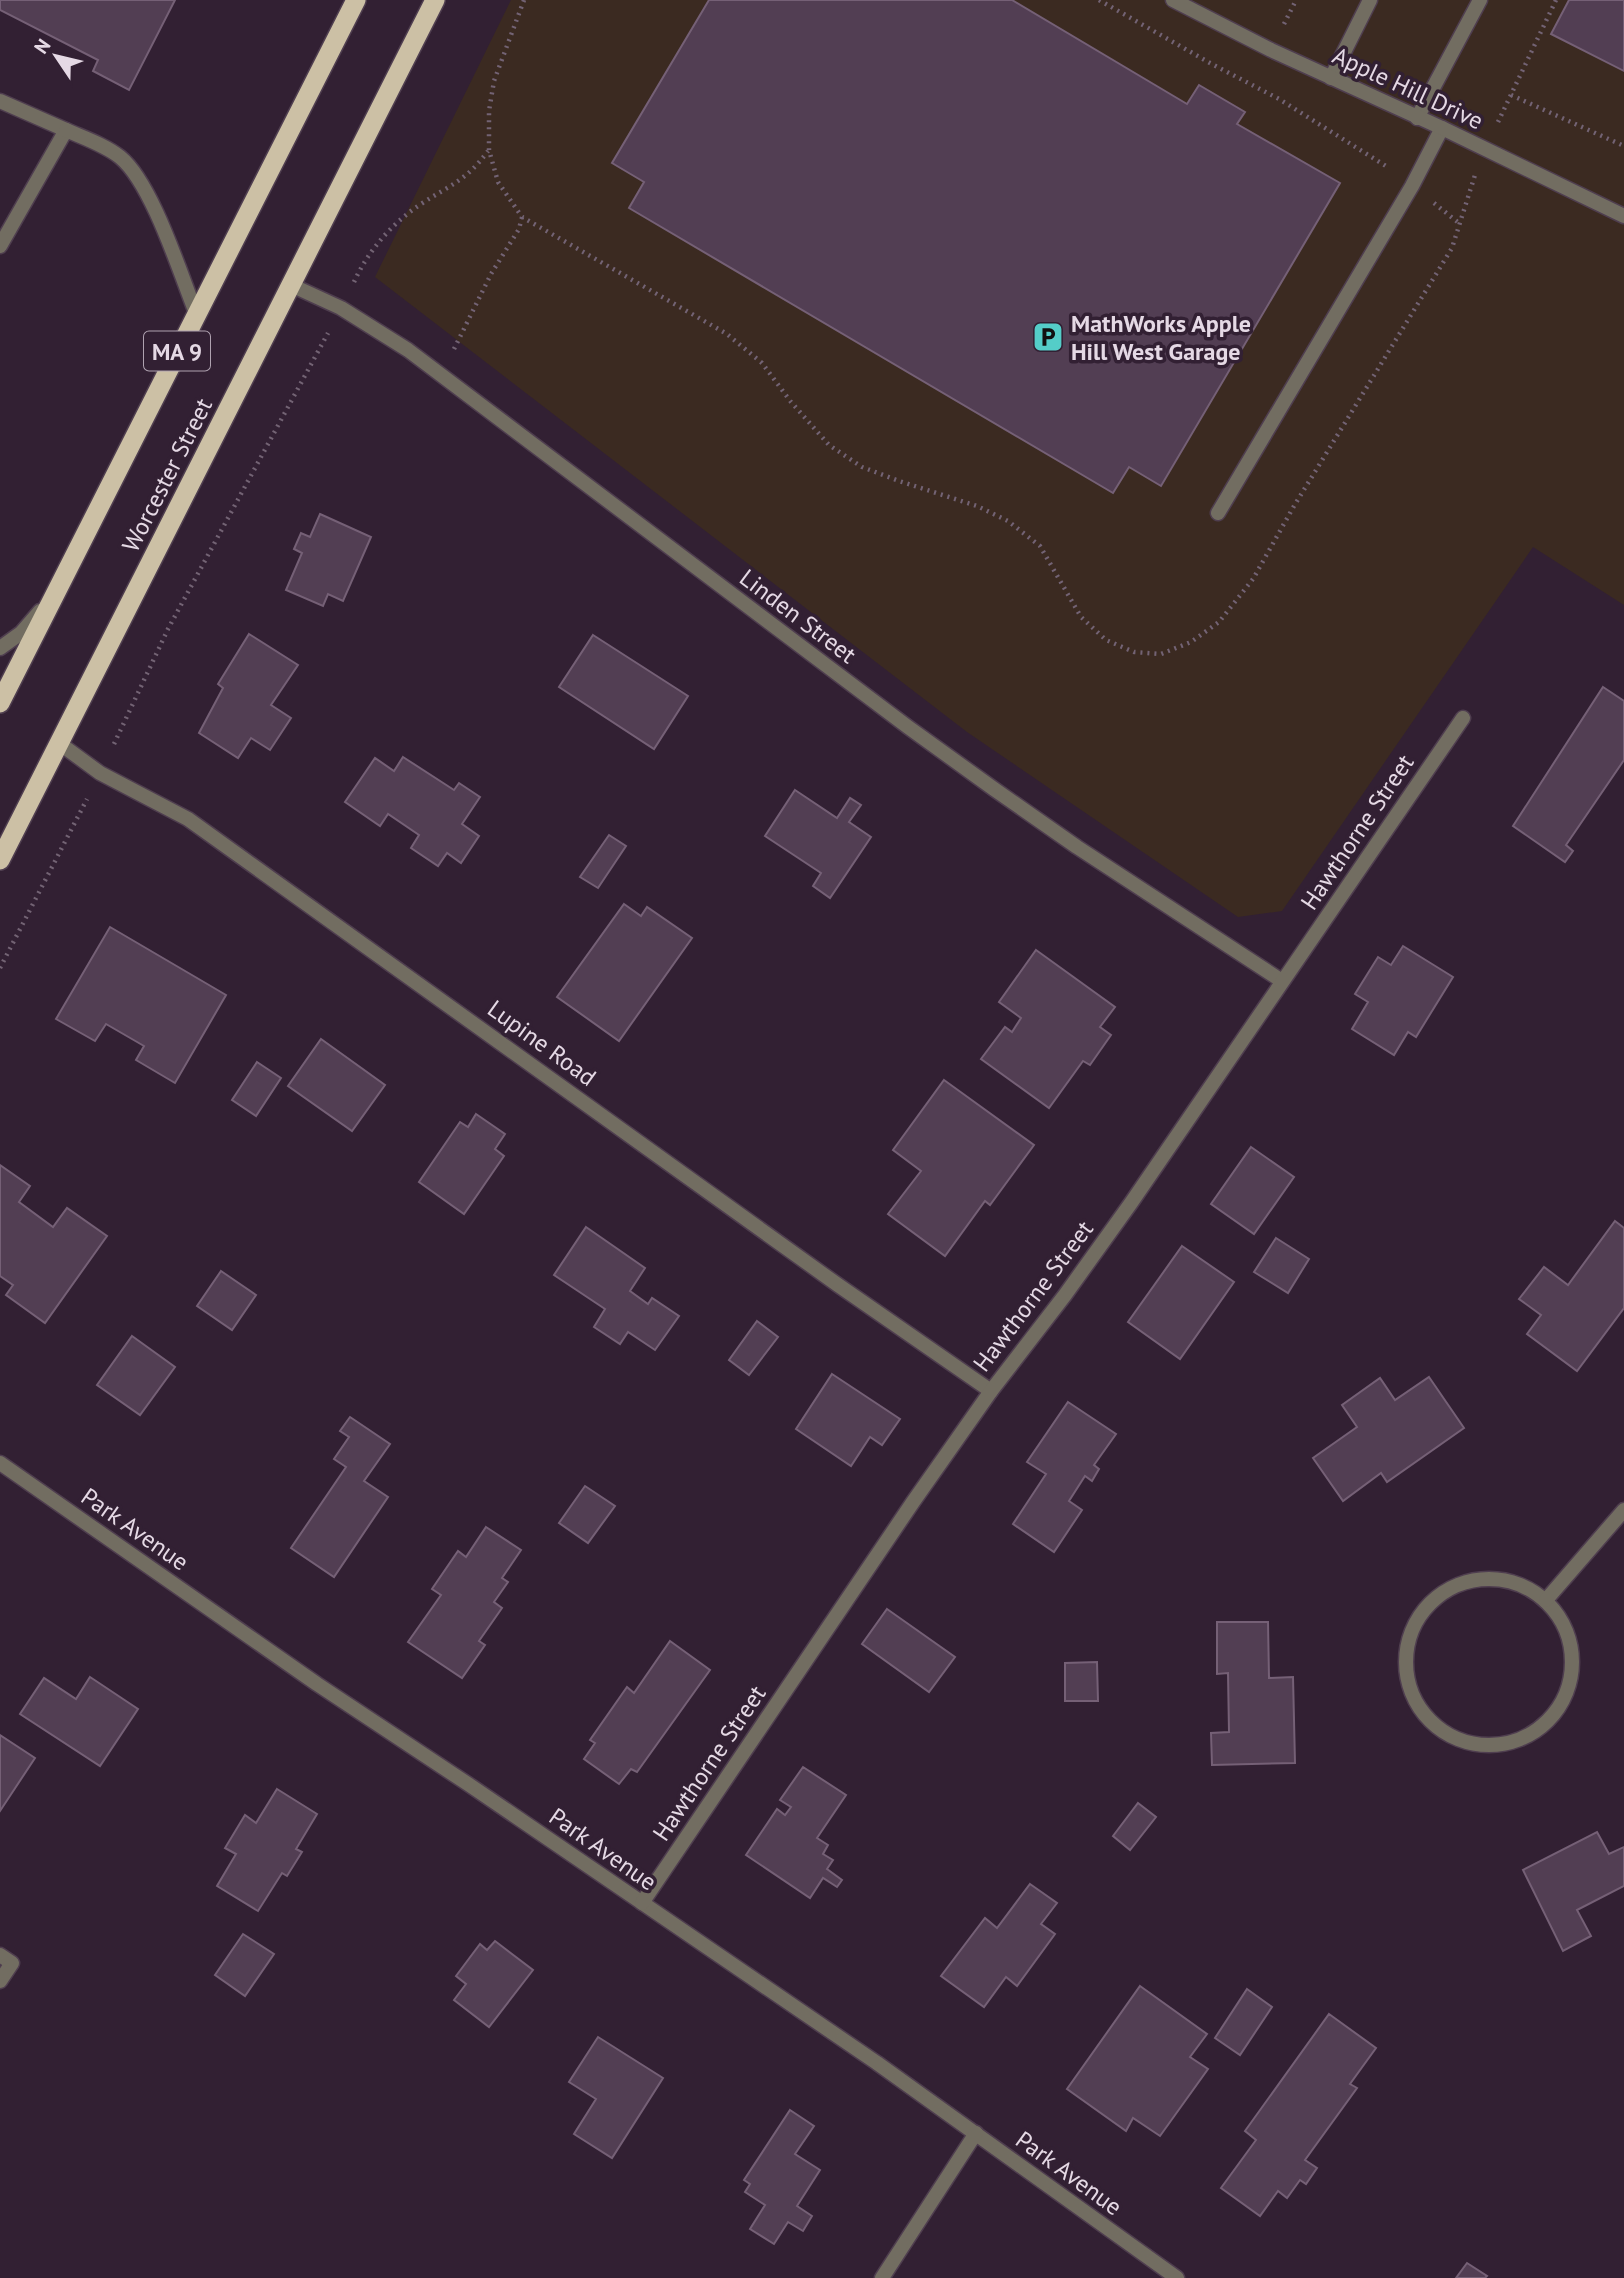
<svg xmlns="http://www.w3.org/2000/svg" width="1624" height="2278" viewBox="0 0 1624 2278" font-family="'PT Sans',sans-serif">
<style>
.commercial{fill:#3b2a21}
.building{fill:#523e53;stroke:#756076;stroke-width:2}
.lines{fill:none;stroke-linecap:round;stroke-linejoin:round}
.service-casing{stroke:#4f3e4f;stroke-width:17}
.minor-casing{stroke:#4f3e4f;stroke-width:17}
.trunk-casing{stroke:#4f3e4f;stroke-width:22}
.path{stroke:#736374;stroke-width:4.5;stroke-dasharray:2 5;stroke-linecap:butt}
.service{stroke:#726d61;stroke-width:14}
.minor{stroke:#726d61;stroke-width:14}
.trunk{stroke:#ccc0a5;stroke-width:19}
.labels{text-anchor:middle;dominant-baseline:central;stroke-width:7;stroke-linejoin:round;paint-order:stroke}
.shield{fill:#322033;stroke:#afa2b0;stroke-width:2}
.shield-label{font-size:23px;font-weight:bold;fill:#e5d9e5}
.street-label{font-size:24px;fill:#e5d9e5;stroke:#322033}
.poi-label{font-size:24px;font-weight:bold;fill:#e5d9e5;stroke:#322033;text-anchor:start}
</style>
<rect width="100%" height="100%" fill="#322033"/>
<path class="commercial" d="M511 0H1624V605L1533 547 1282 911 1238 917 967 732 375 277Z"/>
<g class="building">
<path d="M0 0H175L129 90 93 71 98 60 0 10Z"/>
<path d="M709 0H1012L1187 104 1199 85 1245 112 1237 124 1340 183 1161 486 1129 467 1113 493 629 208 644 182 612 163Z"/>
<path d="M1569 0H1624V71L1551 34Z"/>
<path d="M320 514 371 537 343 601 328 594 323 606 286 590 302 553 294 549 301 533 310 537Z"/>
<path d="M249 634 298 665 271 705 291 718 270 750 251 738 238 758 199 733 223 688 218 684Z"/>
<path d="M593 635 688 696 654 749 559 687Z"/>
<path d="M1603 687 1624 701V760L1566 845 1573 851 1565 862 1513 826Z"/>
<path d="M403 757 454 790 459 783 480 797 462 824 479 836 461 863 447 853 438 866 411 848 419 835 388 814 380 826 345 802 375 758 394 771Z"/>
<path d="M795 790 837 818 850 798 861 805 849 822 871 837 830 898 813 886 821 873 765 836Z"/>
<path d="M609 835 626 846 598 888 580 877Z"/>
<path d="M624 904 641 916 647 907 692 938 619 1041 557 997Z"/>
<path d="M110 927 226 995 175 1083 136 1060 144 1046 106 1024 95 1041 56 1019Z"/>
<path d="M1403 946 1453 977 1416 1037 1408 1032 1394 1055 1352 1029 1368 1002 1355 994 1378 957 1391 965Z"/>
<path d="M1036 950 1115 1007 1100 1027 1111 1035 1090 1065 1083 1061 1049 1108 981 1059 1005 1027 1012 1032 1021 1018 999 1002Z"/>
<path d="M321 1039 385 1085 352 1131 288 1086Z"/>
<path d="M257 1062 281 1078 256 1116 232 1100Z"/>
<path d="M944 1080 1034 1145 990 1205 985 1201 945 1256 888 1214 921 1171 893 1150Z"/>
<path d="M476 1114 505 1134 495 1149 504 1156 464 1214 419 1182 460 1122 468 1127Z"/>
<path d="M1251 1147 1294 1177 1254 1234 1211 1204Z"/>
<path d="M0 1165 30 1186 19 1202 53 1227 67 1208 107 1236 45 1323 6 1295 13 1285 0 1276Z"/>
<path d="M1615 1221 1624 1228V1308L1577 1371 1527 1334 1541 1315 1519 1299 1544 1267 1568 1285Z"/>
<path d="M586 1227 645 1268 630 1291 648 1304 652 1298 679 1316 655 1350 628 1332 620 1344 594 1327 605 1309 554 1275Z"/>
<path d="M1276 1238 1309 1259 1288 1293 1254 1272Z"/>
<path d="M1182 1246 1234 1282 1180 1359 1128 1322Z"/>
<path d="M221 1271 256 1295 232 1330 197 1306Z"/>
<path d="M757 1321 778 1337 749 1375 729 1360Z"/>
<path d="M132 1336 175 1367 140 1415 97 1385Z"/>
<path d="M832 1374 900 1419 882 1445 870 1437 851 1466 796 1429Z"/>
<path d="M1429 1377 1464 1428 1387 1482 1381 1473 1343 1501 1313 1458 1357 1427 1342 1405 1380 1378 1395 1400Z"/>
<path d="M1068 1402 1116 1434 1094 1465 1099 1469 1092 1481 1085 1476 1069 1501 1082 1510 1054 1552 1013 1524 1046 1474 1027 1462Z"/>
<path d="M350 1417 390 1444 364 1481 388 1497 334 1577 291 1548 346 1467 334 1459 349 1437 340 1431Z"/>
<path d="M585 1486 615 1506 588 1543 559 1523Z"/>
<path d="M486 1527 521 1550 502 1578 508 1582 494 1602 502 1608 479 1641 485 1645 462 1678 408 1642 441 1595 432 1589 458 1551 466 1557Z"/>
<path d="M887 1609 955 1657 929 1692 862 1644Z"/>
<path d="M1217 1622H1268L1269 1678 1293 1677 1295 1763 1212 1765 1211 1733 1229 1732 1228 1673 1217 1674Z"/>
<path d="M670 1641 710 1670 637 1772 631 1769 619 1784 584 1759 595 1743 590 1740 627 1687 634 1693Z"/>
<path d="M1097 1662 1098 1701H1065V1663Z"/>
<path d="M90 1677 138 1709 100 1766 20 1714 44 1678 76 1699Z"/>
<path d="M0 1735 35 1758 0 1811Z"/>
<path d="M803 1767 846 1795 817 1838 828 1845 823 1854 833 1860 827 1869 842 1880 837 1887 823 1878 810 1898 746 1855 777 1809 785 1815 791 1807 780 1800Z"/>
<path d="M277 1789 317 1814 296 1849 302 1852 287 1876 282 1873 258 1911 217 1886 236 1854 225 1848 245 1815 256 1823Z"/>
<path d="M1138 1803 1156 1817 1130 1850 1113 1836Z"/>
<path d="M1597 1832 1609 1854 1624 1847V1886L1577 1910 1591 1936 1563 1951 1523 1870Z"/>
<path d="M1030 1884 1057 1903 1041 1924 1055 1934 1017 1986 1006 1977 984 2007 941 1976 985 1918 997 1928Z"/>
<path d="M243 1934 274 1954 245 1996 215 1975Z"/>
<path d="M495 1941 533 1970 489 2027 454 2000 466 1984 456 1976 480 1944 487 1950Z"/>
<path d="M1140 1986 1207 2034 1190 2057 1208 2069 1160 2136 1133 2118 1126 2131 1067 2089Z"/>
<path d="M1247 1989 1272 2007 1240 2055 1215 2038Z"/>
<path d="M1329 2014 1376 2048 1350 2084 1357 2088 1305 2160 1317 2168 1306 2184 1300 2180 1287 2198 1278 2191 1260 2216 1221 2188 1256 2140 1245 2131Z"/>
<path d="M598 2037 663 2078 612 2158 574 2134 596 2099 569 2082Z"/>
<path d="M790 2110 814 2126 795 2154 820 2170 797 2206 812 2216 803 2231 788 2222 774 2244 750 2229 765 2205 745 2192 750 2184 744 2180Z"/>
<path d="M1467 2263 1487 2276 1485 2278H1456Z"/>
</g>
<g class="lines">
<g class="service-casing">
<g id="service">
<path d="M1331 78 1370 0"/>
<path d="M0 101 66 130 0 246"/>
<path d="M1417 118 1480 0"/>
<path d="M66 130C84 138 105 145 120 157 152 183 180 273 196 313"/>
<path d="M1218 513 1412 186 1442 128"/>
<path d="M0 1955 12 1963 0 1981"/>
</g>
</g>
<g class="minor-casing">
<g id="minor">
<path d="M1173 0 1271 50 1442 128 1624 216"/>
<path d="M291 285 341 308 408 350 908 727 994 789 1077 847 1282 981"/>
<path d="M0 648 21 633 40 611"/>
<path d="M59 743 100 773 188 819 838 1285 991 1391"/>
<path d="M0 1463 317 1684 468 1784 877 2063 1177 2278"/>
<circle cx="1489" cy="1662" r="83"/>
<path d="M1546 1600 1624 1510"/>
<path d="M642 1903 913 1502 991 1391 1065 1295 1131 1203 1463 718"/>
<path d="M882 2278 976 2133"/>
</g>
</g>
<g class="trunk-casing">
<g id="trunk">
<path d="M0 703 356 0"/>
<path d="M0 860 435 0"/>
</g>
</g>
<g class="path">
<path d="M524 0 494 81 489 111V150L498 182 522 217 727 334 762 363 791 402 829 445 862 467 899 481 977 506 1008 521 1040 546 1081 617 1106 640 1134 652 1161 654 1191 642 1219 622 1253 579 1294 506 1452 248 1475 175"/>
<path d="M1099 0 1210 63 1279 99 1389 168"/>
<path d="M1284 24 1296 0"/>
<path d="M1511 95 1624 146"/>
<path d="M1498 122 1556 0"/>
<path d="M1434 203 1460 224"/>
<path d="M354 282C368 251 392 223 421 204 450 185 466 181 488 151"/>
<path d="M454 349 491 274 519 229 522 217"/>
<path d="M114 744 168 629 328 333"/>
<path d="M0 968 87 799"/>
</g>
<use href="#service" class="service"/>
<use href="#minor" class="minor"/>
<use href="#trunk" class="trunk"/>
</g>
<defs>
<g id="parking-square" transform="scale(1.575)"><rect x="-9" y="-9" width="18" height="18" rx="4" fill="#54cdc8" stroke="#322033"/><path d="M-3.5-5.5H1a3.5 3.5 0 0 1 0 7H-1V5.5H-3.5ZM-1-3.4V-.6H.8a1.4 1.4 0 0 0 0-2.8Z" fill="#111"/></g>
</defs>
<g fill-rule="evenodd">
<use href="#parking-square" x="1048" y="337"/>
</g>
<g class="labels">
<rect class="shield" x="144" y="331.5" width="66" height="39" rx="5"/>
<g class="shield-label">
<text x="177" y="351">MA 9</text>
</g>
<g class="street-label">
<text transform="translate(1408 88) rotate(25)">Apple Hill Drive</text>
<text transform="translate(167 475) rotate(-63)">Worcester Street</text>
<text transform="translate(798 616) rotate(37)">Linden Street</text>
<text transform="translate(1357 832) rotate(-56)">Hawthorne Street</text>
<text transform="translate(542 1043) rotate(36)">Lupine Road</text>
<text transform="translate(1033 1296) rotate(-53)">Hawthorne Street</text>
<text transform="translate(135 1529) rotate(35)">Park Avenue</text>
<text transform="translate(709 1763) rotate(-56)">Hawthorne Street</text>
<text transform="translate(603 1849) rotate(35)">Park Avenue</text>
<text transform="translate(1069 2173) rotate(36)">Park Avenue</text>
</g>
<g class="poi-label">
<text x="1071" y="323">MathWorks Apple<tspan x="1071" dy="28">Hill West Garage</tspan></text>
</g>
</g>
<g transform="translate(56 56) rotate(305)" stroke="#322033" stroke-width="5" paint-order="stroke">
<path d="M0-5L12 26L0 18L-12 26Z" fill="#e5d9e5"/>
<text y="-10" font-size="19" font-weight="bold" text-anchor="middle" fill="#e5d9e5">N</text>
</g>
</svg>
